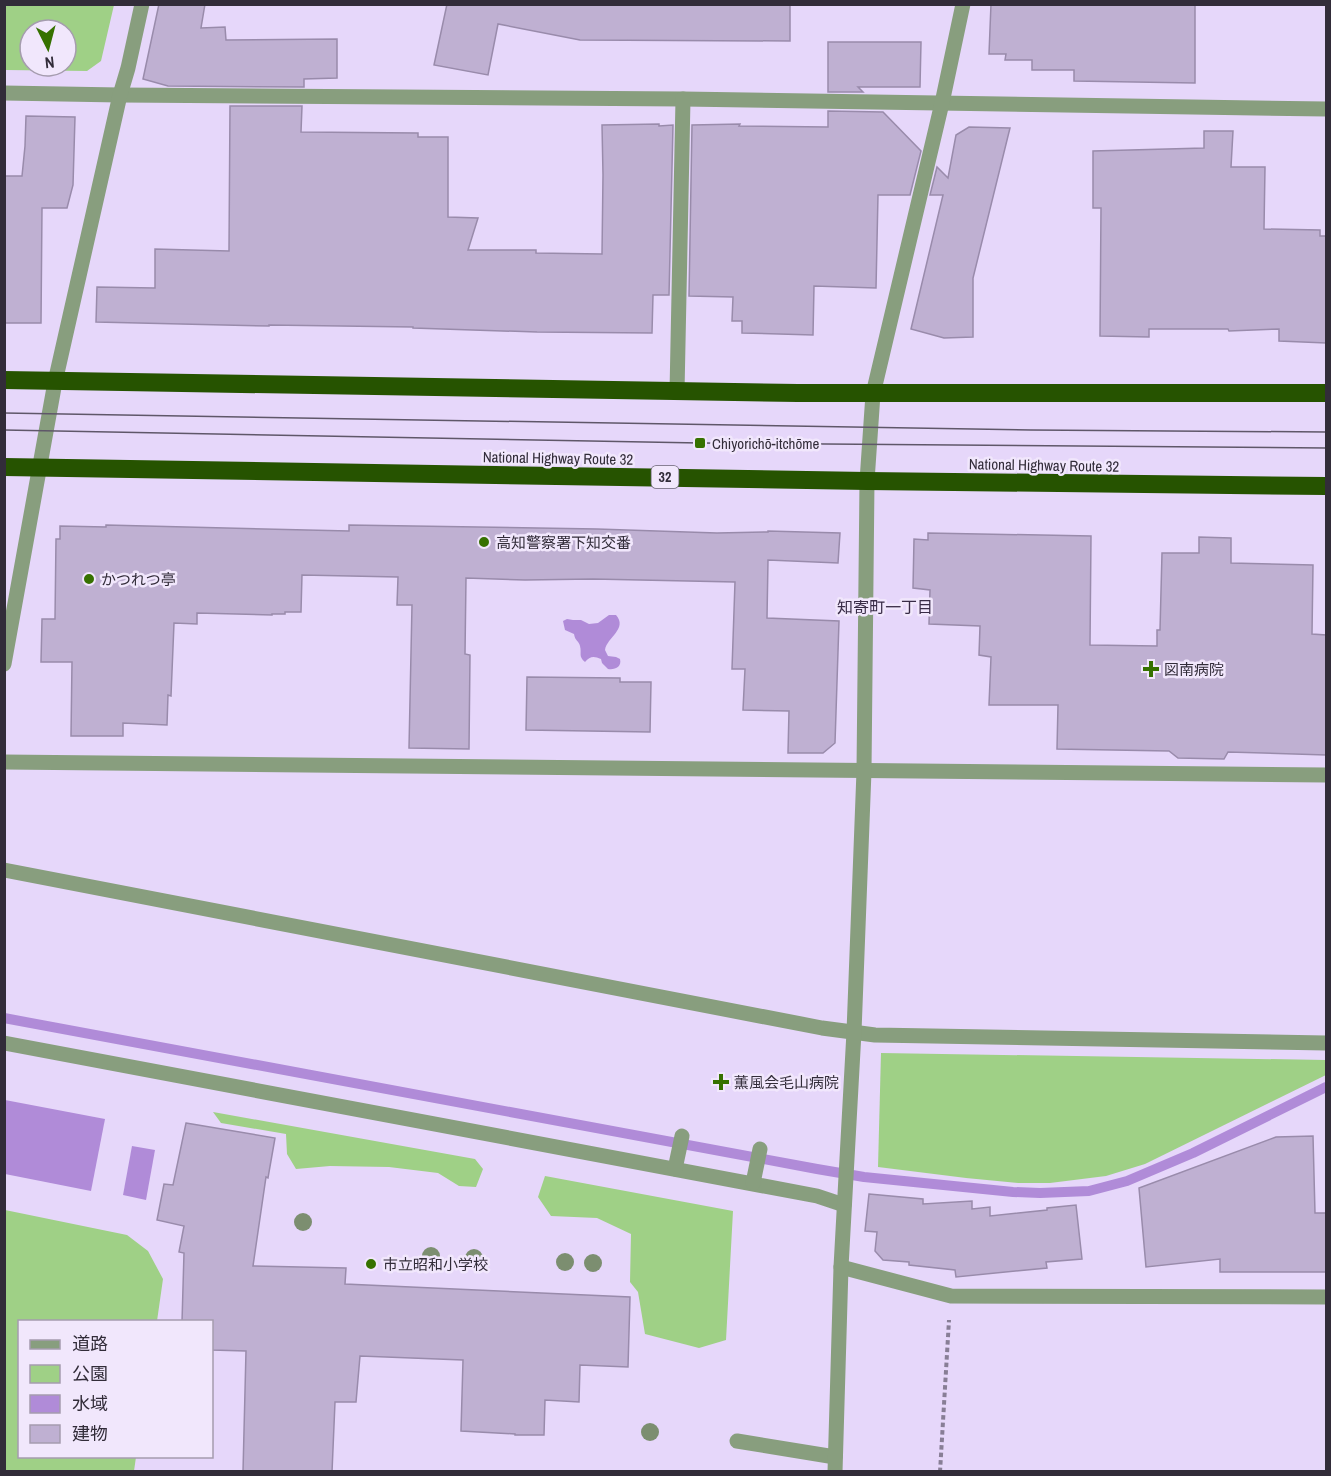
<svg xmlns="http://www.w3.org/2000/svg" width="1331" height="1476" viewBox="0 0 1331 1476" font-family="'Archivo Narrow','Noto Sans JP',sans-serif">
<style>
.green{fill:#9fd086;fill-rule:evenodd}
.water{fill:#b08bd8}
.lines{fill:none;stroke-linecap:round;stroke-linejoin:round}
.stream{stroke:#b08bd8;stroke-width:10}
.building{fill:#bfb0d2;stroke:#998bab;stroke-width:1.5}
.path{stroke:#887e96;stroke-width:4;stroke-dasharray:4.5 3;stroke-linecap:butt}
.minor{stroke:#889e7e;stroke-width:15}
.highway{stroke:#265300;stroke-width:18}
.tram{stroke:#5f5769;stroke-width:1.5}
.tree{fill:#7c8e70}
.poi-dot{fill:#367100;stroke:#f1e7fc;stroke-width:2}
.labels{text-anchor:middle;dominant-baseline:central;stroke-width:5;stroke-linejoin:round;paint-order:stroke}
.shield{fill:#f1e7fc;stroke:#6b6474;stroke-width:1.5}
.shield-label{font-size:14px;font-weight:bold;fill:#322c39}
.poi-label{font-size:15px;fill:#322c39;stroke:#f1e7fc;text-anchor:start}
.street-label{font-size:15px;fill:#322c39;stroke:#f1e7fc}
.neighbourhood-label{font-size:16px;fill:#392c47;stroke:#f1e7fc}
</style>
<rect width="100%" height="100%" fill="#e6d7fa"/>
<g class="green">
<path d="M5 4 114 5 101 61 87 71 5 70ZM30 30H66V66H30Z"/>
<path d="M881 1053 1326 1060V1075L1145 1164 1106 1176 1050 1183H1018L966 1178 878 1167Z"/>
<path d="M213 1112 475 1159 483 1169 476 1187 459 1186 438 1173 389 1167 330 1166 296 1169 287 1154 286 1134 221 1123Z"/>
<path d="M545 1176 733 1211 726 1340 699 1348 645 1334 638 1292 630 1282 631 1234 597 1218 551 1216 538 1197Z"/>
<path d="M5 1210 127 1235 148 1251 163 1279 157 1321 20 1322V1456L136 1457 134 1471H5Z"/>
</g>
<g class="water">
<path d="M609 615H616C628 629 607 637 605 650L608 656 616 657 620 659C622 667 615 670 608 669L602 663 601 659C594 656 590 656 585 662 578 656 582 654 580 646 579 641 575 641 574 634L565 630 563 621 567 619 573 620H581L589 624 598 623Z"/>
<path d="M5 1100 105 1119 91 1191 5 1174Z"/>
<path d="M132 1146 155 1150 146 1200 123 1195Z"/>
</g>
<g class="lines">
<path class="stream" d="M4 1018 817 1169 864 1177 1013 1192 1040 1193 1089 1191 1127 1181 1193 1153 1326 1087"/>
</g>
<g class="building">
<path d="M159 4H205L201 28 225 27 226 40 337 39V78L304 79V87L168 86 143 79Z"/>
<path d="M447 4H790V41L580 40 498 24 488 75 434 65Z"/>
<path d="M991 4H1195V83L1074 81V70H1032V60H1005L1006 54H989Z"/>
<path d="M828 42H921L920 87H858L863 92H828Z"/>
<path d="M230 106H302L301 132 418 133V137H448V217L478 218 468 250H536V253L602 254 603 175 602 125 659 124V126L673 125 669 295H653L652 333 537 332 413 328V327L269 325V326L96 322 97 287 155 288V249L229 251Z"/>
<path d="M828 111 883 112 921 151 910 195H878L876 288 814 286 813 335 742 333V321H732L733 297 689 296 692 125 740 124 739 126 828 127Z"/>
<path d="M26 116 75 117 73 185 67 208H42L41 323H4V176H22L25 146Z"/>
<path d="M969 127 1010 128 973 278V337L944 338 911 329 943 195H930L937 167 948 178 956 135Z"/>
<path d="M1204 131H1233L1231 167H1265L1264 229 1320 230V236H1326V343L1279 341V329L1229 331 1228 329H1149V337L1100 336 1101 208H1093V151L1204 148Z"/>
<path d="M106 525 349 531V525L597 529 717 533 768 532V531L840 533 838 563 768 560 767 618 839 621 835 743 823 753H788L789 711 743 710 745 669H732L735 582 593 579 525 580 466 578 465 654 470 655 469 749 409 748 412 605H397L398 577 302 575 301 612H285V614H272V615L197 613V624L174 623 171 696 168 695 167 725 123 723V736H71L72 662H41L42 619H55L56 539H60V526L106 527Z"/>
<path d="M928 533 1091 536 1090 645 1157 646V630H1160L1162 553H1199V537L1231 538V563L1313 565 1312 634 1326 635V755L1228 752 1224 759 1178 758 1169 751 1057 749 1058 705H989L991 657 979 655 980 626 929 624 930 590 913 588 914 539 928 540Z"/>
<path d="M527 677 620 678V682H651L650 732 526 730Z"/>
<path d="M186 1123 275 1138 268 1178 266 1177 253 1266 346 1268 345 1284 630 1297 628 1367 580 1365 579 1402 545 1400 544 1435H515V1434L461 1431 463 1360 360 1356 356 1402H335L332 1472H243L246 1351 212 1350V1322H182L184 1253 179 1252 184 1226 157 1220 164 1184 173 1185Z"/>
<path d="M1313 1136 1315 1213H1326V1272H1220V1259L1146 1267 1139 1188 1276 1137Z"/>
<path d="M869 1194 923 1199V1204L972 1201V1209L990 1207V1216L1047 1210V1208L1076 1205 1082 1259 1046 1262 1047 1268 956 1277 955 1270 909 1265V1262L883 1260 875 1251 877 1232 865 1231Z"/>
</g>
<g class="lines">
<path class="path" d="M940 1472 949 1320"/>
<g class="minor">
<path d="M4 93 120 95 683 99 1326 109"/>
<path d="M677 392 683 99"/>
<path d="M4 664 55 382 120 95 128 68 142 4"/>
<path d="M4 762 1326 775"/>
<path d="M4 870 822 1028 875 1035 1326 1043"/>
<path d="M4 1043 817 1196 844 1205"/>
<path d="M675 1169 682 1136"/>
<path d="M753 1183 760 1149"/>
<path d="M841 1267 951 1296 1326 1297"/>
<path d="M737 1441 835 1457"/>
<path d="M835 1472 841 1267 854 1032 864 771 867 481 873 394 942 103 963 4"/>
</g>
<g class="highway">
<path d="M4 380 798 393H1326"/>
<path d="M4 467 867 481 1326 486"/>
</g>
<g class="tram">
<path d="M4 413 1031 430 1326 432"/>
<path d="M4 430 700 443 1326 448"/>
</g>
</g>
<g class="tree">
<circle cx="303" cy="1222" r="9"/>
<circle cx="431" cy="1256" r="9"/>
<circle cx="474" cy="1258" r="9"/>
<circle cx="565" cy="1262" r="9"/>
<circle cx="593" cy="1263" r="9"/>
<circle cx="650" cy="1432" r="9"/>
</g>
<g class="poi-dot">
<rect x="694" y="437" width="12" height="12" rx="3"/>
<circle cx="484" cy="542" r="6"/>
<circle cx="89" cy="579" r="6"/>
<path d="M1148 660h6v6h6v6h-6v6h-6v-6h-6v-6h6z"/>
<path d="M718 1073h6v6h6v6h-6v6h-6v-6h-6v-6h6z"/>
<circle cx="371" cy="1264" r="6"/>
</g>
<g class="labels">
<rect class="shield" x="651.5" y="466" width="27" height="22" rx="4.5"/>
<g class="shield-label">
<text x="665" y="477">32</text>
</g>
<g class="poi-label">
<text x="712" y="443">Chiyorichō-itchōme</text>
<text x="496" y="542">高知警察署下知交番</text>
<text x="101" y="579">かつれつ亭</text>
<text x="1164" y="669">図南病院</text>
<text x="734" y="1082">薫風会毛山病院</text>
<text x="383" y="1264">市立昭和小学校</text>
</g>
<g class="street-label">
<text transform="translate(558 458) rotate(1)">National Highway Route 32</text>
<text transform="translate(1044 465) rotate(1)">National Highway Route 32</text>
</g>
<g class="neighbourhood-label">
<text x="885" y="607">知寄町一丁目</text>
</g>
</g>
<rect width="1331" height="1476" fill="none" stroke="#322c39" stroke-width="12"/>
<rect x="18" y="1320" width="195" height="138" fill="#f1e7fc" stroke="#a59cae" stroke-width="1.5"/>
<rect x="30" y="1340" width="30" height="9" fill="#889e7e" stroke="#a59cae" stroke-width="1.5"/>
<text x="72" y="1350" font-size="18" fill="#322c39">道路</text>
<rect x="30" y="1365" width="30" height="18" fill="#9fd086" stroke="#a59cae" stroke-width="1.5"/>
<text x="72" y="1380" font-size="18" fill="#322c39">公園</text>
<rect x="30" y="1395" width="30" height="18" fill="#b08bd8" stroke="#a59cae" stroke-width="1.5"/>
<text x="72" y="1410" font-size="18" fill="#322c39">水域</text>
<rect x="30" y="1425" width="30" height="18" fill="#bfb0d2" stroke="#a59cae" stroke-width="1.5"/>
<text x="72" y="1440" font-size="18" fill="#322c39">建物</text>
<g transform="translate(48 48) rotate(174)"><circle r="28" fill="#f1e7fc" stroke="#a59cae" stroke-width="1.5"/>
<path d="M0-4.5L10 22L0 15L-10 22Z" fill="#367100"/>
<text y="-9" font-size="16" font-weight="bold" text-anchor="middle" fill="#322c39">N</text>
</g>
</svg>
